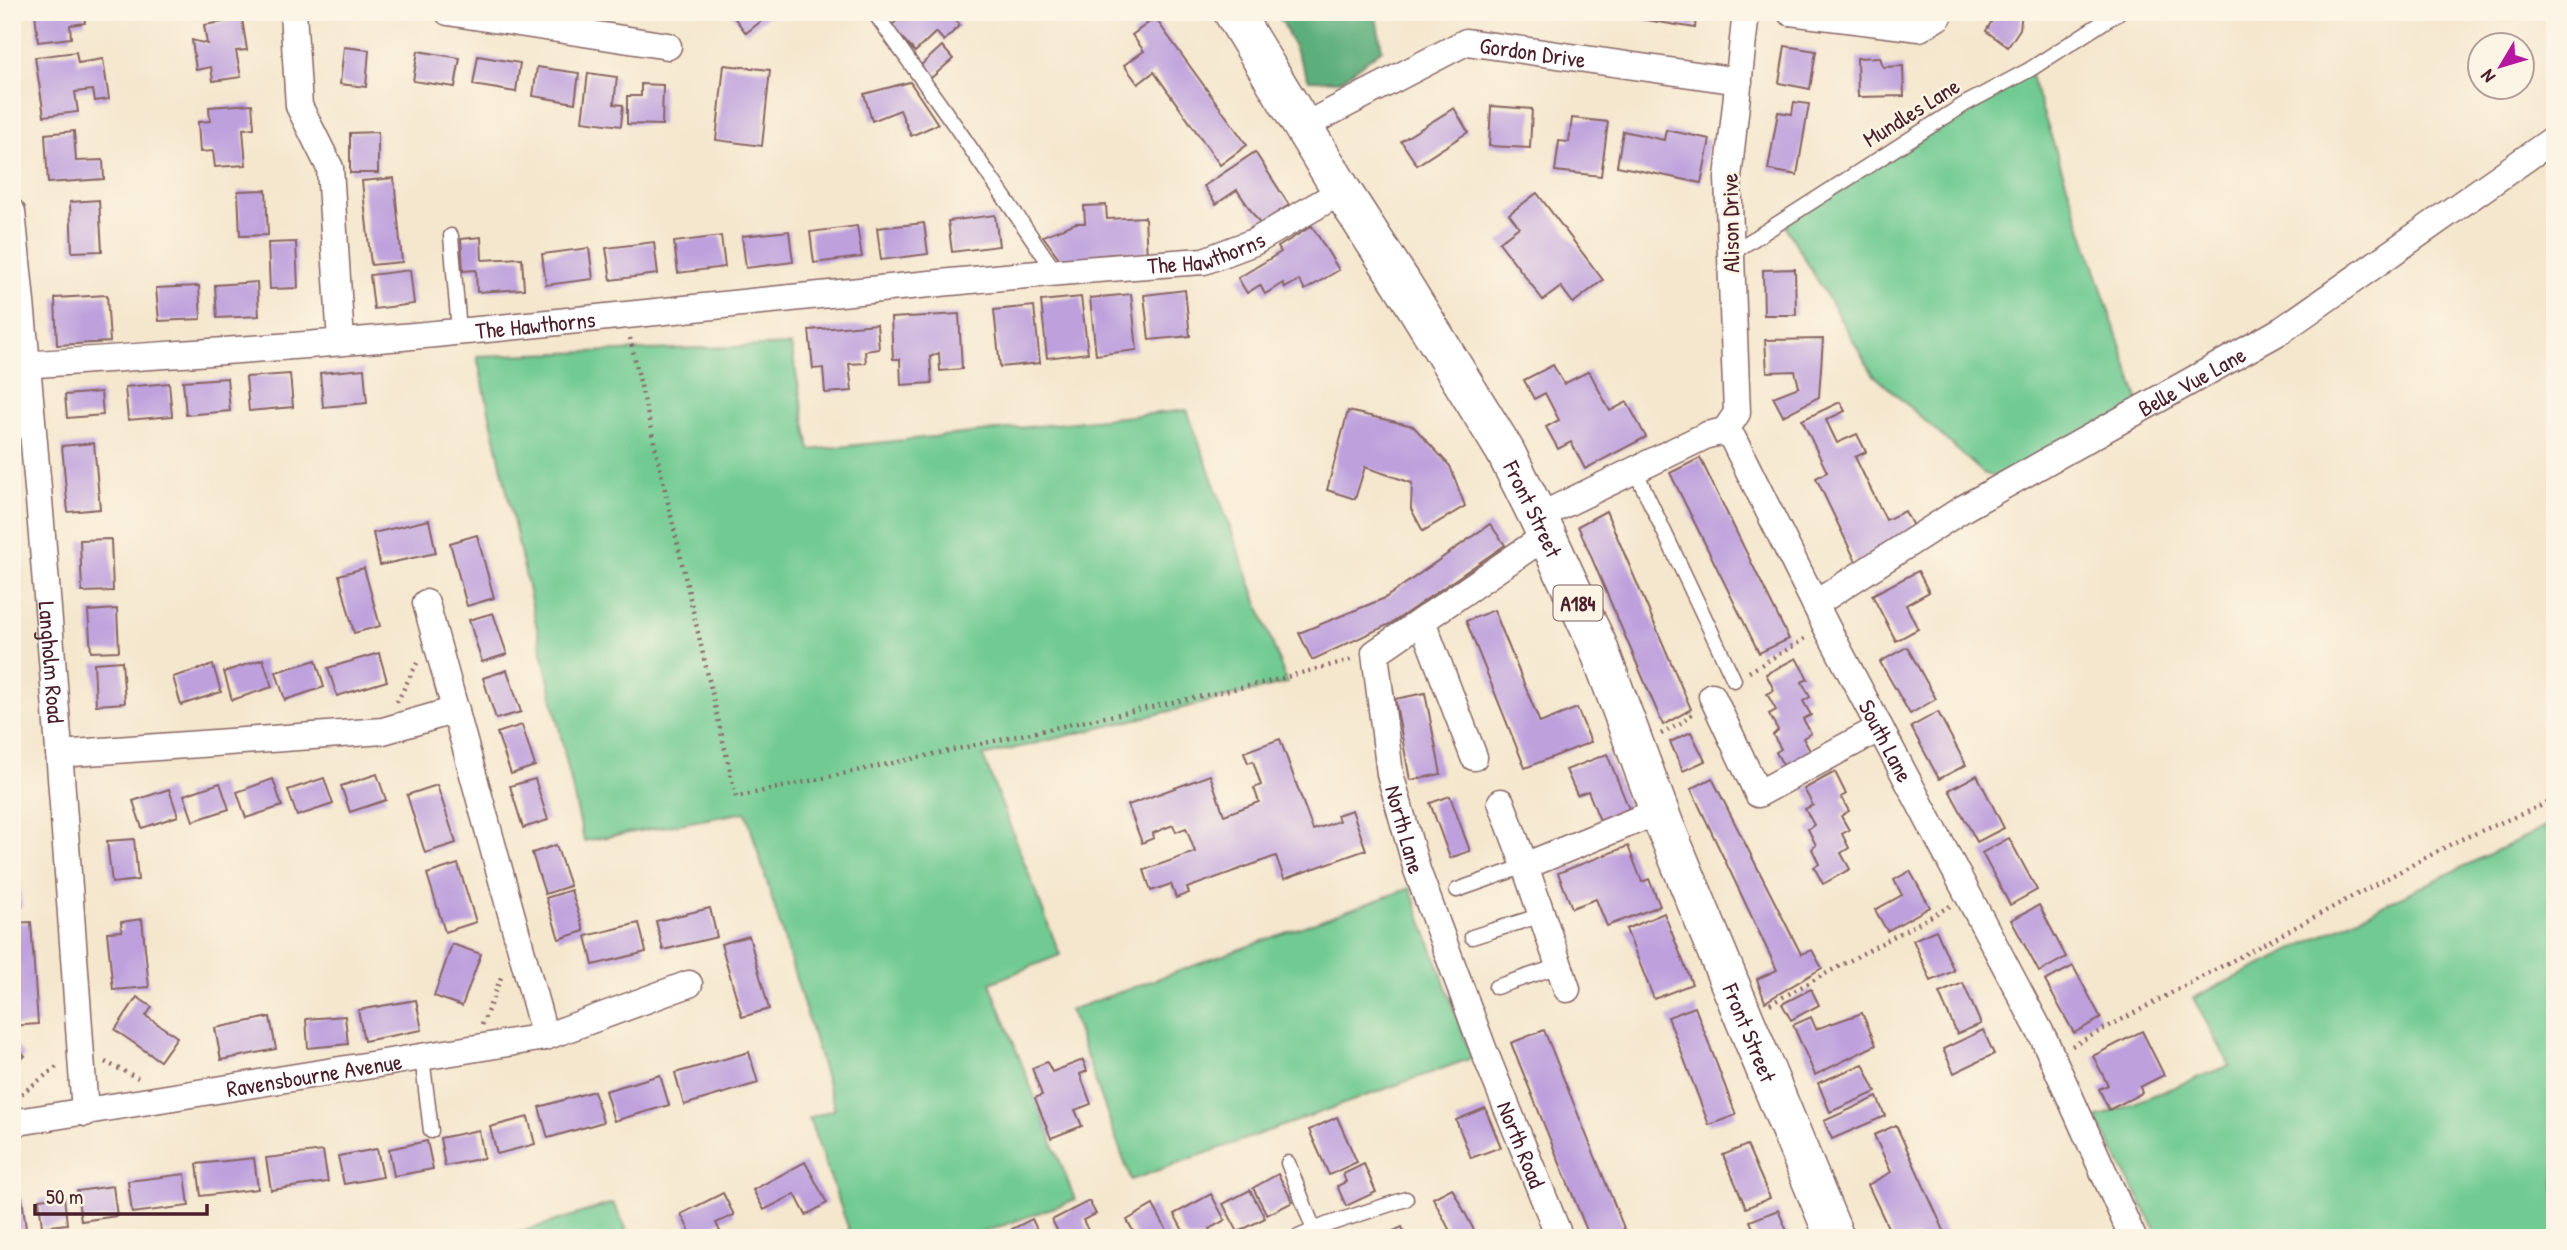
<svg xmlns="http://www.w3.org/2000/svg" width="2567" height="1250" viewBox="0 0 2567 1250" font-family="'Patrick Hand',sans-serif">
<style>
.green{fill:#70ca92;stroke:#5d745e;stroke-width:2}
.forest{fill:#5cae7c;stroke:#536654;stroke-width:2}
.building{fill:#bea0dd}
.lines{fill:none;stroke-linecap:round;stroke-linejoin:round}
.service-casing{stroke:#866564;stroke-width:17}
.minor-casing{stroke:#866564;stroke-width:29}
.primary-casing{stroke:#866564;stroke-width:41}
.path{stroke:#866564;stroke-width:4.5;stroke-dasharray:2 5;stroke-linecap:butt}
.service{stroke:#fff;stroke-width:14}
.minor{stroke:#fff;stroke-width:26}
.primary{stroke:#fff;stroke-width:38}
.labels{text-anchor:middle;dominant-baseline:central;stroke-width:5;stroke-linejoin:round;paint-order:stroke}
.shield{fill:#fcf5e5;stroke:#7f5f63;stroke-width:2}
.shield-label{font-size:21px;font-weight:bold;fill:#4a1f2b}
.street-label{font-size:23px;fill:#4a1f2b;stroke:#fcf5e5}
</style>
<rect width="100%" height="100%" fill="#fcf5e5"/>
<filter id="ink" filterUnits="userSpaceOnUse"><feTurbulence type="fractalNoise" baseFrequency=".0143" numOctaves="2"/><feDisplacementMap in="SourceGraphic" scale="14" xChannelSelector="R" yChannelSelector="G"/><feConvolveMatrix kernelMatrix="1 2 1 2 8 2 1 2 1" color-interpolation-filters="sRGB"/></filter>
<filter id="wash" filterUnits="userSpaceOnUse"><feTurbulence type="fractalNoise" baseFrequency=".00686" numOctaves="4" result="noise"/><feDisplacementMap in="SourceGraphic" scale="28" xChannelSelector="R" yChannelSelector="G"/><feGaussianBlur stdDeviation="1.57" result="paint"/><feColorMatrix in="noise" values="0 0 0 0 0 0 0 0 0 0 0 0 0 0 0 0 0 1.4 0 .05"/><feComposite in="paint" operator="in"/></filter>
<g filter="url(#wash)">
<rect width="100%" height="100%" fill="#f5e7ce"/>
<g class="green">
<path d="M2030 73 2140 405 1999 479 1983 473 1873 374 1786 227 1788 220 1964 109Z"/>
<path d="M791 345 810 450 1187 410 1287 683 983 756 1060 955 990 983 1075 1200 967 1238H852L809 1118 835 1109 746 812 584 841 477 356Z"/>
<path d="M2555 822V1238H2160L2096 1118 2230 1065 2193 998Z"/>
<path d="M1410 888 1472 1058 1131 1180 1070 1010Z"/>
<path d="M613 1203 631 1238H502Z"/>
</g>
<path class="forest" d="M1274 12H1375L1382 49 1340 81 1309 80 1283 23Z"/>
<g id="blocks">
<g class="building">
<path d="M35 12H84L85 23 70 25 71 38 38 42Z"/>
<path d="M730 12H768L769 15 746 33Z"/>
<path d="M906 12H948L960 25 944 41 936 32 915 52 891 26Z"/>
<path d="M1635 12H1711L1710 19 1696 17 1695 28 1634 18Z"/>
<path d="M1997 12H2022L2020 29 2008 47 1986 31Z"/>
<path d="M1155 18 1247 145 1220 165 1154 72 1138 84 1124 65 1144 51 1132 35Z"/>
<path d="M242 19 247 50 236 51 241 77 213 81 211 67 196 70 192 40 207 44 204 25Z"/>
<path d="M942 46 953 59 931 78 920 66Z"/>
<path d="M1785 46 1816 51 1810 89 1779 83Z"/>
<path d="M344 47 369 50 366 87 340 84Z"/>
<path d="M418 51 460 58 455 87 413 81Z"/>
<path d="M76 52 78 63 103 59 109 99 95 101 93 90 75 92 78 112 44 116 35 57Z"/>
<path d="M478 56 520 63 516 92 473 85Z"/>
<path d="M1880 57 1883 67 1903 66 1904 96 1858 97 1857 58Z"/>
<path d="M724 65 770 70 762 146 716 140Z"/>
<path d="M537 67 579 73 575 103 533 96Z"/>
<path d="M588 73 617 77 614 104 623 105 621 126 582 121Z"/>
<path d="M910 82 938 124 911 136 900 110 872 121 864 94Z"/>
<path d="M641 84 663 85 662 125 627 124V96H641Z"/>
<path d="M1794 102 1809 104 1797 175 1768 170 1778 112 1792 114Z"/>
<path d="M252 104 254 128 243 129 246 165 215 167 213 151 200 152 198 122 210 121 209 107Z"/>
<path d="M1491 106 1532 109 1530 148 1489 146Z"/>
<path d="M1454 108 1468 132 1417 165 1401 141Z"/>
<path d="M1572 118 1608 122 1601 176 1555 171 1559 141 1569 142Z"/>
<path d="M1666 130 1710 139 1701 183 1617 166 1623 131 1664 140Z"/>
<path d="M74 131 76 161 103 160 104 179 48 183 45 134Z"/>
<path d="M378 132V173H350V133Z"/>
<path d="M1255 152 1289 205 1260 224 1237 190 1216 204 1204 186Z"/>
<path d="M394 178 402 262 371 265 362 181Z"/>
<path d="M266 190 268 235 240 236 238 191Z"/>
<path d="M1537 193 1603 280 1573 303 1561 287 1543 300 1499 242 1519 227 1509 214Z"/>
<path d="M99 200 102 251 72 252 70 202Z"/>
<path d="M1106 205 1107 219 1145 217 1147 258 1061 261 1043 236 1076 223H1085L1084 206Z"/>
<path d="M995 215 999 246 952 252 948 221Z"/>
<path d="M924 223 928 254 881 260 877 228Z"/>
<path d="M857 226 862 257 814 263 810 232Z"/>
<path d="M1312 226 1339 270 1305 290 1299 280 1285 288 1283 283 1265 294 1260 285 1247 293 1238 278 1281 252 1278 247Z"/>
<path d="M789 231 793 262 746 268 742 236Z"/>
<path d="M721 236 725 267 678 273 674 242Z"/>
<path d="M481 237 482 260 522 258 524 289 477 292 476 270 463 271 461 239Z"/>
<path d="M296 242 298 288 270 289 268 243Z"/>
<path d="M654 242 658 274 611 280 606 248Z"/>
<path d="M589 248 593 279 546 285 542 254Z"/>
<path d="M1795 269 1796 315H1764L1763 270Z"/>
<path d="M410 270 414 304 374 309 370 275Z"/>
<path d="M257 282 259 316 217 318 215 285Z"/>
<path d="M199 286 201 319 159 321 156 288Z"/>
<path d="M1185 290 1190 336 1149 340 1144 295Z"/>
<path d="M1131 294 1137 350 1096 355 1090 298Z"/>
<path d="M107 295 110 342 57 345 55 298Z"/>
<path d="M1081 297 1088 353 1047 358 1041 301Z"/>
<path d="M1034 306 1040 363 1000 367 994 310Z"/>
<path d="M959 314 962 369 940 371 939 353 930 357 932 383 901 385 900 359H893L891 318Z"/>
<path d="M877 324 879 349 865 351 866 363 849 364 852 391 825 393 823 368 813 369 809 330Z"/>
<path d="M1823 339 1819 397 1783 416 1773 397 1799 387 1795 371 1767 372 1765 340Z"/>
<path d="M1553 365 1564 384 1589 371 1610 411 1627 402 1646 437 1585 469 1571 442 1558 449 1546 427 1559 420 1545 393 1534 399 1524 380Z"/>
<path d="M364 369 367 403 323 407 320 373Z"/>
<path d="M290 374 293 407 249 411 246 377Z"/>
<path d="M227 378 230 411 186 415 183 381Z"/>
<path d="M169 383 172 416 128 420 125 387Z"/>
<path d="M101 392 103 415 67 418 65 395Z"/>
<path d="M1840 402 1845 411 1826 420 1837 443 1857 434 1866 452 1855 457 1886 520 1905 511 1915 530 1859 568 1816 478 1827 472 1802 420Z"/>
<path d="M1348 411 1413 426 1450 466 1465 506 1423 531 1411 509 1412 483 1365 467 1355 499 1327 490Z"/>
<path d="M94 443 100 509 68 512 62 446Z"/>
<path d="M1700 458 1789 639 1759 653 1670 473Z"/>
<path d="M1606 511 1691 709 1663 725 1578 526Z"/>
<path d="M429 520 436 553 380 565 373 533Z"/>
<path d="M1490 524 1505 545 1392 623 1312 660 1299 633 1385 598Z"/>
<path d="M477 535 494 598 467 606 450 543Z"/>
<path d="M111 539 113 591 82 592 80 540Z"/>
<path d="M364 568 380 626 354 633 339 575Z"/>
<path d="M1918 571 1929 592 1906 605 1918 629 1896 641 1872 595Z"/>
<path d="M117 609 119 651 91 652 88 611Z"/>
<path d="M1494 610 1540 723 1577 708 1591 742 1525 768 1466 621Z"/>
<path d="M493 613 507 654 482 662 469 620Z"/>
<path d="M1907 647 1936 699 1910 714 1880 662Z"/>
<path d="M379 653 387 681 337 696 328 668Z"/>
<path d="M1796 658 1808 679 1802 682 1810 697 1803 701 1811 715 1803 719 1811 733 1803 738 1812 754 1785 769 1776 752 1781 749 1773 735 1778 730 1769 714 1776 710 1767 694 1774 690 1766 674Z"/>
<path d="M263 659 272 687 232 700 224 672Z"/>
<path d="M316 660 324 687 285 700 276 672Z"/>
<path d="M122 661 125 703 96 705 94 663Z"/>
<path d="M213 665 221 692 181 705 173 677Z"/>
<path d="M507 670 521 712 496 719 483 678Z"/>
<path d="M1425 693 1441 774 1410 780 1395 699Z"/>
<path d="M1938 712 1966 765 1939 779 1911 727Z"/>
<path d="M522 725 535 766 511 774 497 733Z"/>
<path d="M1691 732 1705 761 1683 771 1670 742Z"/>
<path d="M1280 739 1313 830 1339 821 1337 815 1352 810 1366 850 1284 879 1276 856 1187 888 1189 893 1176 898 1171 884 1151 891 1144 870 1195 852 1186 828 1176 832 1173 825 1153 833 1154 838 1142 843 1128 805 1210 775 1224 815 1259 802 1254 788 1261 785 1253 761 1248 763 1244 752Z"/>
<path d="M1607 754 1629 809 1600 821 1588 791 1577 795 1566 770Z"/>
<path d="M1835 772 1846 794 1841 797 1849 811 1841 816 1849 830 1842 834 1849 848 1841 853 1850 869 1823 884 1814 867 1819 864 1812 849 1816 845 1808 829 1814 825 1805 809 1813 805 1804 789Z"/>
<path d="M377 774 386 800 350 812 341 786Z"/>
<path d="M1977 775 2004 828 1977 842 1949 790Z"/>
<path d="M324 778 333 804 297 816 288 790Z"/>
<path d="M1712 778 1801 954 1812 950 1822 968 1765 1002 1757 979 1777 970 1691 789Z"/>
<path d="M273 779 282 806 246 818 237 792Z"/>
<path d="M535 779 548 820 523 828 510 786Z"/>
<path d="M220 783 229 809 193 821 184 795Z"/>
<path d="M437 785 456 843 425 853 407 795Z"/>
<path d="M169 789 178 816 142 828 133 801Z"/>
<path d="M1450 796 1470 851 1450 858 1430 803Z"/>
<path d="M2009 838 2037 890 2010 905 1982 853Z"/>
<path d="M134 839 138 880 112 883 107 841Z"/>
<path d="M556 845 570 886 545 894 532 853Z"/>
<path d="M1628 846 1642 882 1649 879 1660 906 1607 926 1596 899 1572 908 1558 873Z"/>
<path d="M12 854H16L22 907 12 909Z"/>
<path d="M458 864 476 922 445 932 427 874Z"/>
<path d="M1910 871 1930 907 1887 931 1875 910 1902 895 1894 880Z"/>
<path d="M571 890 584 931 559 939 546 898Z"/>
<path d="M2039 905 2066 957 2039 972 2011 920Z"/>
<path d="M710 908 717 937 663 950 656 921Z"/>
<path d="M1664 913 1692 984 1654 999 1626 929Z"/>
<path d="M142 919 149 987 113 990 107 932 122 931 121 922Z"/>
<path d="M31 922 38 1024 12 1026V923Z"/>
<path d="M639 923 646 952 593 965 586 936Z"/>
<path d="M1936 930 1954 971 1931 981 1913 940Z"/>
<path d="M749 936 769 1009 742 1017 721 944Z"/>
<path d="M452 944 481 954 462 1006 434 996Z"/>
<path d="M2073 966 2101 1018 2074 1033 2045 981Z"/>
<path d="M1963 983 1981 1024 1957 1034 1939 993Z"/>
<path d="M1811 989 1819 1005 1791 1020 1782 1004Z"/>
<path d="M137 997 152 1007 146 1016 177 1037 160 1061 115 1030Z"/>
<path d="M416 1000 422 1030 364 1041 358 1010Z"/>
<path d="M1695 1007 1736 1115 1709 1125 1668 1017Z"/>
<path d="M1862 1013 1876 1045 1815 1075 1793 1025 1811 1017 1816 1029Z"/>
<path d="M345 1016 348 1044 308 1048 306 1019Z"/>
<path d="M270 1017 276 1049 221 1060 215 1028Z"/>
<path d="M1544 1030 1628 1238H1590L1511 1043Z"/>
<path d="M1983 1030 1994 1054 1954 1073 1943 1049Z"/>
<path d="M2142 1031 2164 1075 2140 1087 2142 1093 2109 1110 2099 1089 2108 1085 2093 1056Z"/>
<path d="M12 1041 25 1056 12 1067Z"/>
<path d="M749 1052 758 1083 684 1105 675 1073Z"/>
<path d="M1083 1060 1087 1071 1080 1074 1091 1104 1075 1110 1082 1126 1051 1138 1035 1098 1042 1095 1032 1068 1047 1062 1052 1072Z"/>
<path d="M1863 1064 1876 1092 1830 1112 1818 1083Z"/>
<path d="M660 1075 669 1105 614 1121 605 1091Z"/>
<path d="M594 1091 603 1122 548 1138 539 1107Z"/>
<path d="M1877 1097 1885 1116 1832 1139 1824 1121Z"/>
<path d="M1485 1108 1501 1147 1471 1158 1456 1120Z"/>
<path d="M528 1117 535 1144 497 1154 490 1127Z"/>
<path d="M1337 1117 1357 1162 1329 1175 1309 1130Z"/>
<path d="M1896 1125 1946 1235 1941 1238H1893L1868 1185 1891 1172 1874 1135Z"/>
<path d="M479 1130 484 1158 445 1166 440 1138Z"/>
<path d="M427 1141 433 1169 394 1176 389 1149Z"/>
<path d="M1747 1145 1770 1198 1746 1208 1723 1155Z"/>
<path d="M377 1149 383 1177 344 1184 338 1156Z"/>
<path d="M323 1151 328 1182 271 1190 266 1158Z"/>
<path d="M254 1158 258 1189 201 1196 197 1164Z"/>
<path d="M805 1162 827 1203 806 1215 795 1194 764 1210 753 1190Z"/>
<path d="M1364 1164 1376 1192 1346 1206 1337 1186 1346 1182 1343 1174Z"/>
<path d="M185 1174 189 1206 132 1213 128 1181Z"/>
<path d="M1278 1174 1293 1202 1267 1215 1253 1188Z"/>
<path d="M113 1186 117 1216 81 1221 77 1191Z"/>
<path d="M1452 1188 1478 1238H1442L1451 1233 1433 1198Z"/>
<path d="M1250 1190 1265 1218 1238 1232 1223 1204Z"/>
<path d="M723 1193 734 1215 716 1223 723 1238H693L681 1214Z"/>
<path d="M1211 1194 1225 1220 1209 1229 1211 1233 1202 1238H1187L1174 1214Z"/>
<path d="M64 1196 67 1224 42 1227 39 1199Z"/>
<path d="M22 1197 26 1229 12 1231V1198Z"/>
<path d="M1089 1201 1096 1214 1083 1220 1092 1238H1061L1052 1220Z"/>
<path d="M1153 1205 1171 1238H1137L1127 1220Z"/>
<path d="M1778 1210 1790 1238H1757L1750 1221Z"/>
<path d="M1032 1219 1041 1238H1016L1012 1229Z"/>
<path d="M1402 1227 1407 1238H1378Z"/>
</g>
</g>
</g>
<g filter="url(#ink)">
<use href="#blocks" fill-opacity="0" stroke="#866564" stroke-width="2"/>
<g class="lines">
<g class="service-casing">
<g id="service">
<path d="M874 12 956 127 1056 273"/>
<path d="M451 236 459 331"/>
<path d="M1730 254 1965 104 2029 70 2119 12"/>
<path d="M1635 470 1734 680"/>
<path d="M1457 890 1525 866"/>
<path d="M1472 937 1542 915"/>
<path d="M1496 987 1559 966"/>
<path d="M422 1057 431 1131"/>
<path d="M1288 1163 1314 1230"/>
<path d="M1296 1238 1326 1225 1406 1199"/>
</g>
</g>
<g class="minor-casing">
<g id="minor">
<path d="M293 12 299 106 330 168 341 342"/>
<path d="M448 12 668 46"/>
<path d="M1790 12 1920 28 1938 17 1941 12"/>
<path id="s1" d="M1304 126 1466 42 1739 81"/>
<path id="s2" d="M12 212C43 512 64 812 85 1113"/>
<path id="s3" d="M12 366C142 356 272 349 402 337 669 313 936 279 1204 261L1254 242 1342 191"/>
<path d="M1725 431 1737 413 1728 178 1746 12"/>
<path id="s4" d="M1538 517 1707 435 1725 431 1733 439 1826 626 2044 1039 2133 1238"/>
<path id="s5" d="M1547 535 1375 653 1390 774 1417 870 1484 1051 1560 1238"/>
<path d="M426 603 545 1037"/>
<path id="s6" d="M1815 604 1964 508 2282 330 2555 138"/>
<path d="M1422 621 1474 757"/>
<path d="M1712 696 1758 794 1880 728"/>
<path d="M59 754 383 731 456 710"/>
<path d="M1501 802 1525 866"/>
<path d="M1567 989 1525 866 1659 811"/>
<path id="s7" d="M12 1123 545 1037 689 984"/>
</g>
</g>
<g class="primary-casing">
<g id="primary">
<path id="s8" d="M1233 12 1342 191 1401 282 1505 451 1538 517 1597 644 1664 824 1835 1238"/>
</g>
</g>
<g class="path">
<path d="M630 338 736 797 1271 681 1354 659"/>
<path d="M1749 672 1808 637"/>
<path d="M397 702 417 663"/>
<path d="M1661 734 1683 722 1694 712"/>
<path d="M1770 1004 1950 906"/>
<path d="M482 1025 502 975"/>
<path d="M2072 1046 2457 841 2555 800"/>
<path d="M105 1062 138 1078"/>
<path d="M16 1098 59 1065"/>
</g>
<use href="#service" class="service"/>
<use href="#minor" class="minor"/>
<use href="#primary" class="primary"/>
</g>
</g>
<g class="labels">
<rect class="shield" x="1553.5" y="585.5" width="49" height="35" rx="5"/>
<g class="shield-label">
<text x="1578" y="603">A184</text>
</g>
<g class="street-label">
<text stroke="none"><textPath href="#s1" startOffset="250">Gordon Drive</textPath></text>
<text transform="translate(1911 112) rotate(-32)">Mundles Lane</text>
<text transform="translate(1730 223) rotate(-91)">Alison Drive</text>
<text stroke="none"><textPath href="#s3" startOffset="1200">The Hawthorns</textPath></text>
<text stroke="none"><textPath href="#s3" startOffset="525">The Hawthorns</textPath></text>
<text stroke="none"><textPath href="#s6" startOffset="438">Belle Vue Lane</textPath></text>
<text stroke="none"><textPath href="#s8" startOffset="581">Front Street</textPath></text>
<text stroke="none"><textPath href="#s2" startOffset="452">Langholm Road</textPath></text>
<text stroke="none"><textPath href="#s4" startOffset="556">South Lane</textPath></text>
<text stroke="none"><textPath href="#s5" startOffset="388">North Lane</textPath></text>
<text stroke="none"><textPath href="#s8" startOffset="1148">Front Street</textPath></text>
<text stroke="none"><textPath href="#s7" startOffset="306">Ravensbourne Avenue</textPath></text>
<text stroke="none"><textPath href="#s5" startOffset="724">North Road</textPath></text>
</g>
</g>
<rect width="2567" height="1250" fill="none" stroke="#fcf5e5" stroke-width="42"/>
<g transform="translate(2501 66) rotate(232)"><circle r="33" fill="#fcf5e5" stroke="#b59f9b" stroke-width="2"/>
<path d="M0-5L12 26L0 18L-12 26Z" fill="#b5179e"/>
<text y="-10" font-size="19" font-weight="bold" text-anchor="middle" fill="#4a1f2b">N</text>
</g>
<path d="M35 1204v10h172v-10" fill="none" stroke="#4a1f2b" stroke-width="3.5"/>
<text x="46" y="1204" font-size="21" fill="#4a1f2b" stroke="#fcf5e5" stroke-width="5" paint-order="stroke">50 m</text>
</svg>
